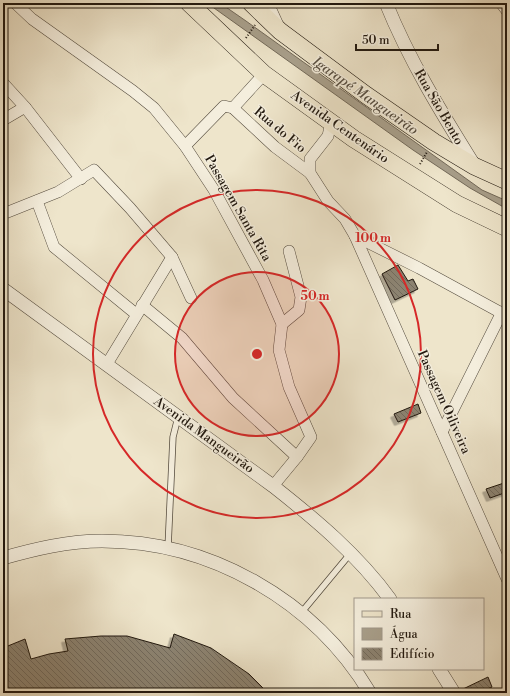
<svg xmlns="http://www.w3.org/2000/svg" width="510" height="696" viewBox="0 0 510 696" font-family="'Libre Bodoni',serif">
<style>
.water{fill:#a89f8b;stroke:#726959}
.building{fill:url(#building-back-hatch);stroke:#21180f;filter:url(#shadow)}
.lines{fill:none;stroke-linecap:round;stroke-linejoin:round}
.service-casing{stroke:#544b3e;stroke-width:7}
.minor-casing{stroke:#544b3e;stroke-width:12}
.tertiary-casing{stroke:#544b3e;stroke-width:14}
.primary-casing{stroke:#21180f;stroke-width:18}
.path{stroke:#21180f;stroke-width:2;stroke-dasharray:1 2;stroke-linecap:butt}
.service{stroke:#f4eedd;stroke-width:5.5}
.minor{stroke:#f4eedd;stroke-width:11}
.tertiary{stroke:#f4eedd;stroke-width:13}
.primary{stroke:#eee5cb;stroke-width:17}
.ring{fill:none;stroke:#d62828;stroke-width:2}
.labels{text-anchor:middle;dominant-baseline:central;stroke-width:3;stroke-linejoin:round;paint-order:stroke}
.street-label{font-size:13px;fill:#21180f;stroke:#f4eedd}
.water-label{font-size:14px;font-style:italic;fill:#574e41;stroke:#f4eedd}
.centre{fill:#d62828;stroke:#f4eedd;stroke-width:2}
.ring-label{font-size:12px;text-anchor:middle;font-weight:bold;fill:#d62828;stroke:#f4eedd;stroke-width:3;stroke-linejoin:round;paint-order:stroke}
</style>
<defs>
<pattern id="building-back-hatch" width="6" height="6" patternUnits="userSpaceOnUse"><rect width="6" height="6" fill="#8c8371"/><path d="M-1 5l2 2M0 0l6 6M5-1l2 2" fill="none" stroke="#726a5b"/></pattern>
<filter id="shadow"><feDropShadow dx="-3.5" dy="3.5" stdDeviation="0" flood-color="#0004"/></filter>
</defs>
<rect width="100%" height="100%" fill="#eee5cb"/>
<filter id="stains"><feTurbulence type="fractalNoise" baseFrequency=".005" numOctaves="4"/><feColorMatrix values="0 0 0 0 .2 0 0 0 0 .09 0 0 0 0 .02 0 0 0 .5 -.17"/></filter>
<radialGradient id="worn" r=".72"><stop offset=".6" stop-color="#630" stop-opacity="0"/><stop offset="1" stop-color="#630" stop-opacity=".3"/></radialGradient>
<path class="water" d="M207 3H220L246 21 482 190 507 201V209L470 188 413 150Z"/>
<g class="building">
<path d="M398 265 408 281 413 279 418 289 395 300 382 274Z"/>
<path d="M418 404 421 413 398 422 394 414Z"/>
<path d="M507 482V492L490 498 486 489Z"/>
<path d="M174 634 211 648 249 674 268 693H3V648L25 639 31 659 49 654 68 651 65 639 101 636H127L170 648Z"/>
<path d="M488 677 492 687 479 693H462L461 690Z"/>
</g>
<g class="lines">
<g class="service-casing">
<g id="service">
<path d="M168 548 173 437 178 417"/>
<path d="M301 613 350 554"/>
</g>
</g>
<g class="minor-casing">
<g id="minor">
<path d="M15 3 32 19 133 91 154 108 185 146 214 190 263 280 282 324 279 350 289 387 311 437 297 457 273 486"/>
<path d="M268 3 278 25"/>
<path d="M501 3 507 11"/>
<path d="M3 83 25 107 81 179"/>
<path d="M233 108 275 147 310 173"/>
<path d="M3 120 25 107"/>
<path d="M331 122 328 136 310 159V173L328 201 345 219 355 236 507 579"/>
<path d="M185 146 224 106 233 108 264 74"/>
<path d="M37 201 54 247 136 314"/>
<path d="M3 214 58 192 94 170 130 208 172 257 191 298"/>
<path d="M355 236 419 268 507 316"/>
<path d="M142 305 182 338 233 398 297 457"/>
<path d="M282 324 299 310 301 297 289 251"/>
<path d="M107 364 172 257"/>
<path d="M442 432 502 312"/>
</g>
</g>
<g class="tertiary-casing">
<g id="tertiary">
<path d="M386 3C409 60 441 112 474 165"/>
<path d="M3 289 273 486C315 519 358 555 390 599"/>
<path d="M3 558C35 549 68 541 102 541 210 541 314 600 370 693"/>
<path d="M439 669 454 693"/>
</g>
</g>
<g class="primary-casing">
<g id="primary">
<path d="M189 3 264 74 354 139 457 204 507 228"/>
<path d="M251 3 280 31 366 95 434 142 474 166 507 181"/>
</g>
</g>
<g class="path">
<path d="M246 38 255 25"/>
<path d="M420 164 427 152"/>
</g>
<use href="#service" class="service"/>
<use href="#minor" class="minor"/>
<use href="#tertiary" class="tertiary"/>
<use href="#primary" class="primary"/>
</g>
<circle cx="257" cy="354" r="82" fill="#d62828" fill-opacity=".12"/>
<g class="ring">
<circle cx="257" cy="354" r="82"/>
<circle cx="257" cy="354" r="164"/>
</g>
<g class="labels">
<g class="street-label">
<text transform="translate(439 107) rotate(60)">Rua São Bento</text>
<text transform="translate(340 127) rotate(35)">Avenida Centenário</text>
<text transform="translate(280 130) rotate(40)">Rua do Fio</text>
<text transform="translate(238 208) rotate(60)">Passagem Santa Rita</text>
<text transform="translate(444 402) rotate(66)">Passagem Oiliveira</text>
<text transform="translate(204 435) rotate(36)">Avenida Mangueirão</text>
</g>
<g class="water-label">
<text transform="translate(365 96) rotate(35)">Igarapé Mangueirão</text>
</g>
</g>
<circle cx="257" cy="354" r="6" class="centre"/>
<g class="ring-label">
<text x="373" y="242">100 m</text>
<text x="315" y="300">50 m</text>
</g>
<rect width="510" height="696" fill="none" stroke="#eee5cb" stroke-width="16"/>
<rect x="4" y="4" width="502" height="688" fill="none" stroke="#21180f" stroke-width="2"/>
<rect x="8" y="8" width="494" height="680" fill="none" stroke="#21180f"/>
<rect x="354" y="598" width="130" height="72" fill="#f4eedd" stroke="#a0988b"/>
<rect x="362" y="611" width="20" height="6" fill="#eee5cb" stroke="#a0988b"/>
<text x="390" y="618" font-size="12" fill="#21180f">Rua</text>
<rect x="362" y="628" width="20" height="12" fill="#a89f8b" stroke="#a0988b"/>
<text x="390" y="638" font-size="12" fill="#21180f">Água</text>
<rect x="362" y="648" width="20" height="12" fill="url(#building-back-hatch)" stroke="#a0988b"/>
<text x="390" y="658" font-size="12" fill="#21180f">Edifício</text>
<path d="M356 44v6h82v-6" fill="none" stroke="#21180f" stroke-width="2"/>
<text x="362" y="44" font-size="12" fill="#21180f" stroke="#f4eedd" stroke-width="3" paint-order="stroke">50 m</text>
<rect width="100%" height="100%" filter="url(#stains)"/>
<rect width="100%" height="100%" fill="url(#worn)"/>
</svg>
